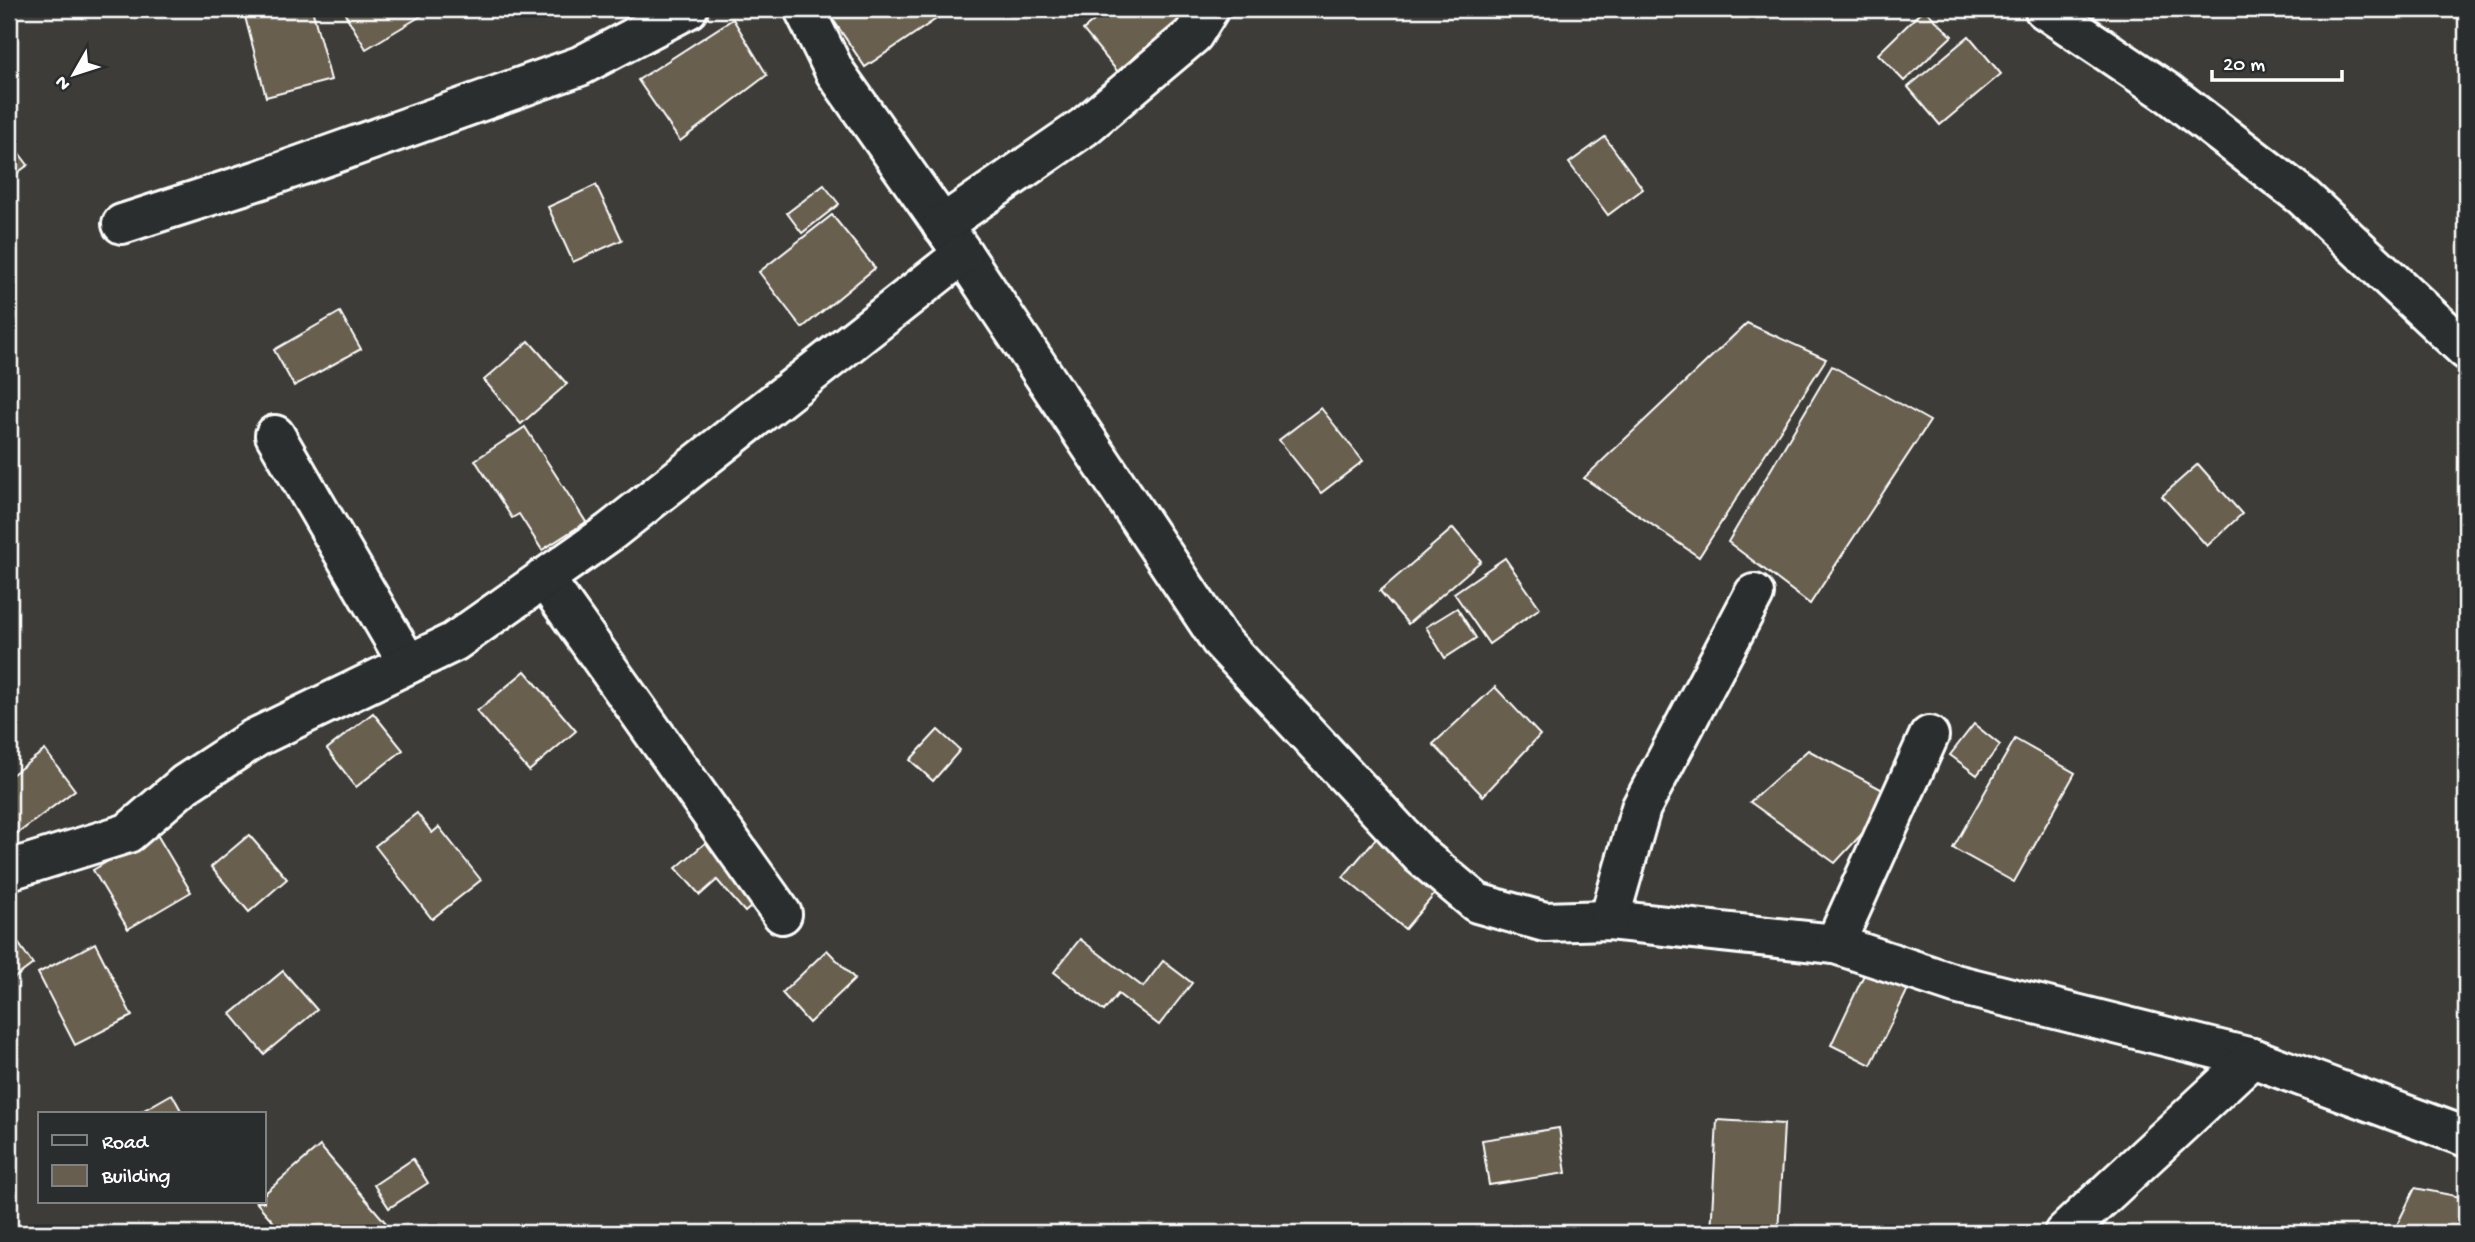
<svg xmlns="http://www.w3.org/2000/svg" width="2475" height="1242" viewBox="0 0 2475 1242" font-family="'Gochi Hand',sans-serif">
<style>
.building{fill:#685e4f;stroke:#fff;stroke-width:2}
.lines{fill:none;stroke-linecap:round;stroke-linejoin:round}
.minor-casing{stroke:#fff;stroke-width:44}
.minor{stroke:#2a2d2e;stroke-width:38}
</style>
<rect width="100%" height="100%" fill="#3d3c38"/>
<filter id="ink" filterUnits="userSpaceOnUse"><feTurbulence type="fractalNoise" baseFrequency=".0143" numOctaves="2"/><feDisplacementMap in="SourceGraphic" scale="14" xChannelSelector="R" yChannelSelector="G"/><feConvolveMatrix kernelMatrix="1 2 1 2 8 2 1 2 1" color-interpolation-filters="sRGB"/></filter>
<g filter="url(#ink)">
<g class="building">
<path d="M243 9H312L331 80 266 97Z"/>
<path d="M342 9H431V10L366 49Z"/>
<path d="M826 9H951L865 67Z"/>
<path d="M1108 9H1186L1193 17 1122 77 1083 30Z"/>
<path d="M1924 9 1952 36 1904 81 1878 54Z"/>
<path d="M2071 9H2100L2087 24Z"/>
<path d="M733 19 767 75 680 141 638 80Z"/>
<path d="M1969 36 2001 74 1940 125 1908 87Z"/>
<path d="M1605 137 1643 189 1608 215 1569 163Z"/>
<path d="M9 140 28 165 9 179Z"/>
<path d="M596 185 622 240 573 262 548 207Z"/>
<path d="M824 185 839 204 802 233 787 213Z"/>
<path d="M832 215 875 268 802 328 759 272Z"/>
<path d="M340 312 361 349 294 386 274 350Z"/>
<path d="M1747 323 1826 359 1699 557 1584 478Z"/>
<path d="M529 341 567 384 521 424 484 380Z"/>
<path d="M1832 366 1930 421 1810 604 1728 542Z"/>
<path d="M1321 408 1363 461 1321 493 1279 440Z"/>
<path d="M525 427 586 522 542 550 519 514 512 518 475 460Z"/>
<path d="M2198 464 2242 514 2207 546 2162 496Z"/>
<path d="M1453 528 1481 561 1408 624 1380 591Z"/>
<path d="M1505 558 1540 608 1489 644 1454 593Z"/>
<path d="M1457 608 1476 638 1445 658 1426 627Z"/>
<path d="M525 671 576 731 529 771 477 711Z"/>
<path d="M1495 687 1540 735 1483 796 1433 744Z"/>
<path d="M373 713 403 750 356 787 327 749Z"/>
<path d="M1974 724 2000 745 1977 775 1950 755Z"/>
<path d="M938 730 960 750 933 781 910 760Z"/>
<path d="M2015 739 2075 773 2014 882 1953 848Z"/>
<path d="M45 750 75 790 9 840V777Z"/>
<path d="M1808 750 1896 797 1835 863 1750 802Z"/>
<path d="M417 813 432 833 439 827 481 880 432 919 375 846Z"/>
<path d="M731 821 782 880 745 912 717 880 700 895 676 868Z"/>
<path d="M156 833 191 892 128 929 93 870Z"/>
<path d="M249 835 287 879 249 912 211 867Z"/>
<path d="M1377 837 1439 889 1405 929 1343 877Z"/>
<path d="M9 930 33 964 9 982Z"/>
<path d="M1080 939 1143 987 1163 961 1192 983 1159 1025 1118 994 1104 1011 1054 972Z"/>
<path d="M95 943 132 1016 75 1045 38 973Z"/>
<path d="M827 950 855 979 809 1023 782 993Z"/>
<path d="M1869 964 1910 985 1871 1065 1831 1045Z"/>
<path d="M283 971 317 1010 264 1054 231 1014Z"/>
<path d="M172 1094 183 1114H137Z"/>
<path d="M1717 1120 1784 1124 1778 1233H1711Z"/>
<path d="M1559 1128 1566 1173 1489 1185 1482 1140Z"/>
<path d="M320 1146 386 1223 375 1233H283L256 1202H264V1194Z"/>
<path d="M413 1159 428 1183 389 1208 374 1185Z"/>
<path d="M2415 1188 2466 1198V1233H2393Z"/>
</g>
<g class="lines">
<g class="minor-casing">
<g id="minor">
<path d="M804 9 835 72 963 254 1220 640 1421 856 1477 903 1545 922 1609 920 1835 944 1955 984 2252 1058"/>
<path d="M2044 9 2167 92 2302 196 2466 350"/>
<path d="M122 224 262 179 580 66 688 9"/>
<path d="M942 225 1084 127 1193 35 1209 9"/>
<path d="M275 435 408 664"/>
<path d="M544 578 782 914"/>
<path d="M9 870 128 833 185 784 255 738 454 642 610 532 963 254"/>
<path d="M1609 920 1641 808 1754 594"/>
<path d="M1835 944 1929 736"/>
<path d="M2064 1233 2252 1058 2466 1137"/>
</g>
</g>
<use href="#minor" class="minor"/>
</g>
</g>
<rect width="2475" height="1242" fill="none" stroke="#2a2d2e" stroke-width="35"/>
<rect x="18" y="18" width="2440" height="1207" fill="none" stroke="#fff" stroke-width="2.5" filter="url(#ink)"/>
<rect x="38" y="1112" width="228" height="91" fill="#2a2d2e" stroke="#7f8182" stroke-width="2"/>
<rect x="52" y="1135" width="35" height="10" fill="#2a2d2e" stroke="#7f8182" stroke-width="2"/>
<text x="102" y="1148" font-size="21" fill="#ffffff">Road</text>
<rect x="52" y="1165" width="35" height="21" fill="#685e4f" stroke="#7f8182" stroke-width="2"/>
<text x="102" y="1182" font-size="21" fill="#ffffff">Building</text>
<g transform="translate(74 74) rotate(231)" stroke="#2a2d2e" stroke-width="5" paint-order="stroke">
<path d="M0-5L12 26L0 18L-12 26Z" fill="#ffffff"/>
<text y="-10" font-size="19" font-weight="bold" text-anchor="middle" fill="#ffffff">N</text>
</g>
<path d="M2212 70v10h130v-10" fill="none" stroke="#ffffff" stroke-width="3.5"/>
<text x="2223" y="70" font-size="21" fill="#ffffff" stroke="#2a2d2e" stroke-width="5" paint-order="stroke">20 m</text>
</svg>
